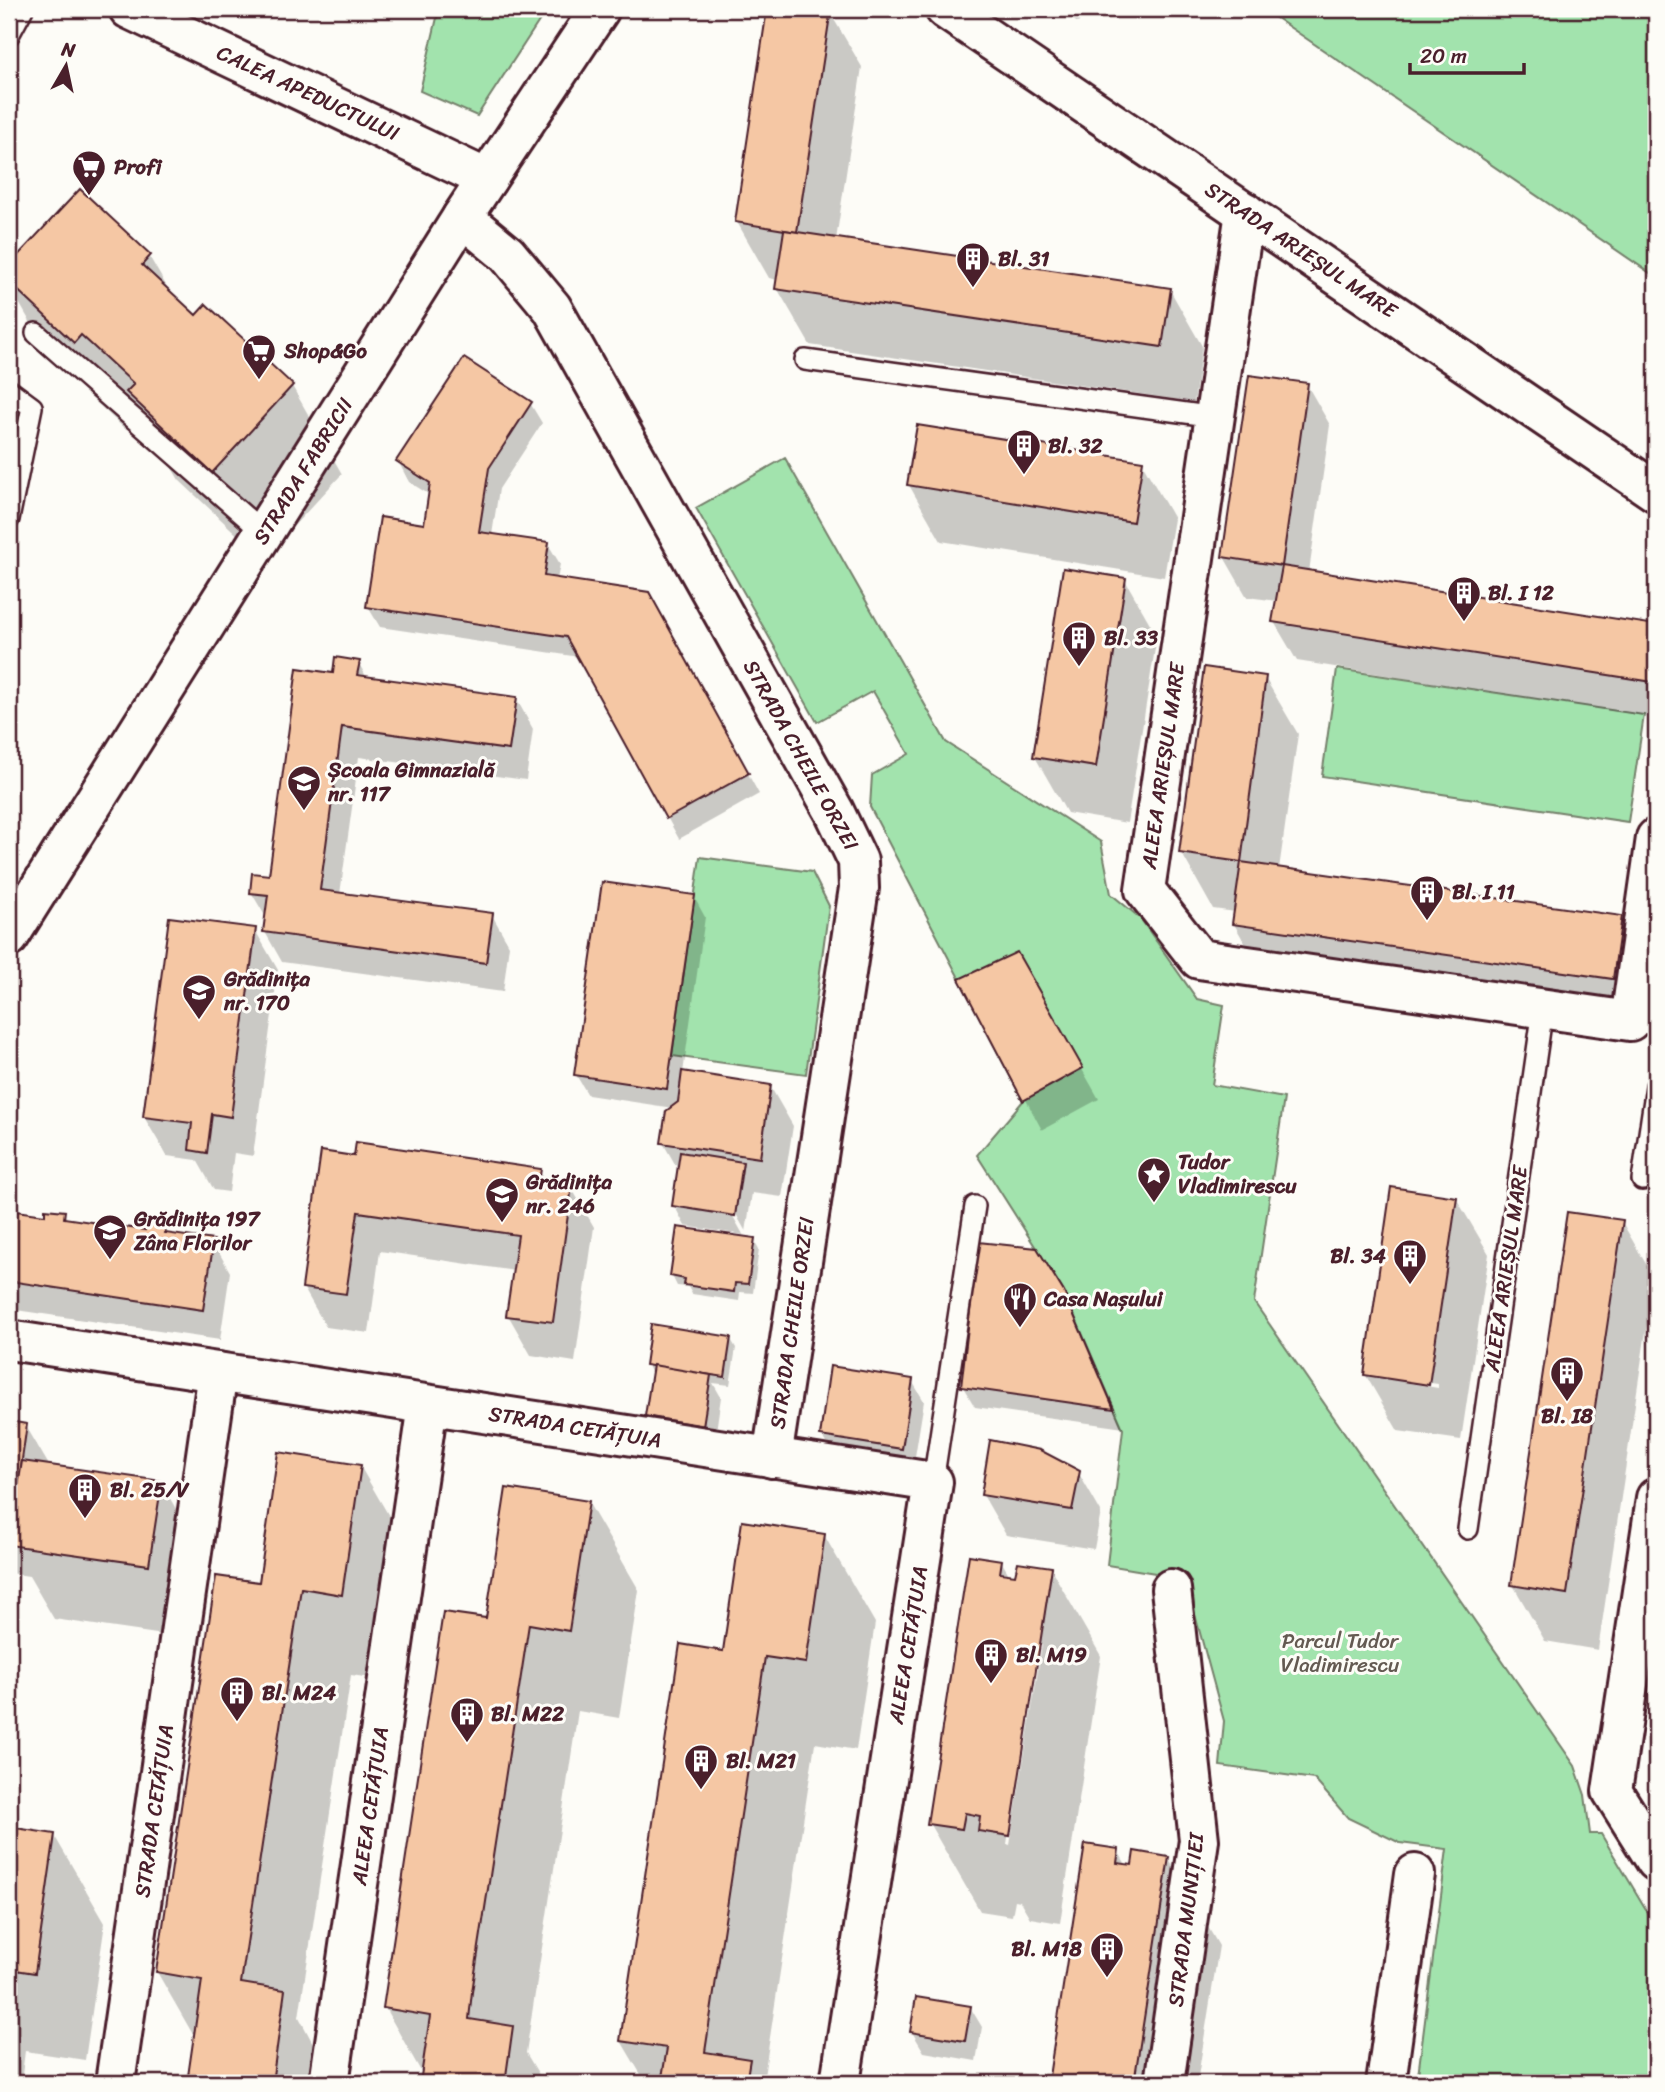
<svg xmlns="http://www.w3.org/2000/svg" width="1665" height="2092" viewBox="0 0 1665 2092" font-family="Sriracha,sans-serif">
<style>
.green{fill:#a2e3ad;stroke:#76816c;stroke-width:2}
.shadow{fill:#0003;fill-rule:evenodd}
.building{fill:#f5c7a4;stroke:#4a1f2b;stroke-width:2}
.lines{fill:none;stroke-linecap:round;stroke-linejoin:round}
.service-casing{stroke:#4a1f2b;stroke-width:24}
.minor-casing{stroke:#4a1f2b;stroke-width:44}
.service{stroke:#fdfcf7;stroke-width:19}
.minor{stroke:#fdfcf7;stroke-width:38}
.labels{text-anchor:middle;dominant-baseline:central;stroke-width:6;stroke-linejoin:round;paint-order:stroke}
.street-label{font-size:21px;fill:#4a1f2b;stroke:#fdfcf7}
.poi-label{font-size:21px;font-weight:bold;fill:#4a1f2b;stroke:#fdfcf7;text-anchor:start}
.park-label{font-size:21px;fill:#645a52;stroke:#fdfcf7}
</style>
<rect width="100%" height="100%" fill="#fdfcf7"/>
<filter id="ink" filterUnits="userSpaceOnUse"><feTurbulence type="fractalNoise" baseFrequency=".0143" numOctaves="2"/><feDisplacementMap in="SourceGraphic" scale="14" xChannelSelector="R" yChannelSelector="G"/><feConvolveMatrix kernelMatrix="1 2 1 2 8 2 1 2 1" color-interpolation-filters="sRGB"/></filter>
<g filter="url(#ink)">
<g class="green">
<path d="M439 9H547L477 116 420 91Z"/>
<path d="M1263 9H1656V277Z"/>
<path d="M785 458 946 742 1101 842 1111 894 1140 918 1197 999 1224 1005 1212 1085 1284 1098 1254 1302 1575 1766 1585 1795 1590 1834H1601L1656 1926V2083H1417L1447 1849 1400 1843 1348 1818 1314 1779 1220 1766 1224 1721 1185 1578 1107 1565 1123 1429 1064 1292 977 1155 1023 1101 870 807 872 775 909 754 873 691 817 722 696 508Z"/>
<path d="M1337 669 1644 715 1628 822 1322 776Z"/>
<path d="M700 857 812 872 829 906 806 1074 672 1056Z"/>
</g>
<g class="shadow">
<path d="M768 9 829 11 862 67 836 240 1170 290 1202 346 1194 402 810 345 777 288 778 280 769 278 737 222Z"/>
<path d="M1057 9H1088L1078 23Z"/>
<path d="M80 191 149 256 171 294 196 317 206 307 292 386 342 474 263 559 179 480 159 446 132 421 125 429 53 362 9 285V268Z"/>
<path d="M1307 385 1330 425 1309 572 1656 626V718L1297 661 1274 622 1278 601 1247 597 1224 557Z"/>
<path d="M530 403 542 423 499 489 492 535 548 544 560 564 557 580 660 614 759 794 679 839 579 657 380 627 368 607 425 526 430 495 409 482 398 461Z"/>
<path d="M1142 463 1174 519 1164 577 941 541 909 485Z"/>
<path d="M1125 580 1157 636 1127 823 1067 813 1035 757Z"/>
<path d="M358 662 367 678 516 698 533 729 526 780 359 757 340 894 492 915 509 945 503 992 282 962 265 932 267 919 251 892 270 877 335 675Z"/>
<path d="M1265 678 1298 734 1279 869 1621 917 1653 974 1644 1034 1266 980 1234 924 1236 912 1213 909 1181 852Z"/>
<path d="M694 897 705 917 683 1073 770 1086 793 1126 782 1197 752 1193 746 1232 732 1207 729 1209 745 1238 754 1240 759 1249 753 1293 740 1292 739 1301 692 1294 688 1287 677 1286 672 1276 743 1238 744 1235 685 1226 674 1205 679 1171 663 1143 673 1108 588 1095 576 1075Z"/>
<path d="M255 930 278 970 253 1156 234 1153 229 1192 214 1190 197 1160 167 1156 144 1117Z"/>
<path d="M1016 954 1099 1099 1042 1130 962 980Z"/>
<path d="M355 1158 540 1171 547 1184 571 1187 594 1227 575 1362 531 1355 508 1315 515 1271 380 1251 369 1333 326 1327 303 1287Z"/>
<path d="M1456 1198 1489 1254 1461 1440 1398 1431 1365 1374ZM1403 1379 1438 1384V1388L1403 1382Z"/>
<path d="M9 1212 46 1217 64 1213 68 1221 146 1232 165 1228 169 1235 213 1242 230 1272 220 1340 9 1309Z"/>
<path d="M1622 1222 1654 1278 1598 1650 1545 1641 1513 1585Z"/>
<path d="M1063 1293 1075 1314 1124 1428 975 1407 963 1387Z"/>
<path d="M730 1338 736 1348 730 1385 713 1383 721 1397 714 1445 658 1436 647 1416 652 1374 647 1364Z"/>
<path d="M912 1381 924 1401 913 1469 833 1456 822 1436Z"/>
<path d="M9 1423 26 1426 50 1467 161 1483 204 1557 191 1639 54 1619 29 1576 9 1573Z"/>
<path d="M360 1466 411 1554 392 1681 351 1675 299 2017 334 2083H189L195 2038 157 1972 260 1584Z"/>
<path d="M1078 1472 1101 1512 1094 1549 1006 1535 983 1495Z"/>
<path d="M588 1502 639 1590 619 1718 578 1711 526 2053 544 2083H507L504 2078 503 2083H422L423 2075 385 2008 488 1620Z"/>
<path d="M824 1535 875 1623 856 1750 815 1743 763 2083H646L621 2041 724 1653Z"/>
<path d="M1001 1561 1010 1576 1051 1569 1101 1656 1060 1923 1030 1918 1020 1901 1015 1900 1012 1916 980 1911 929 1823ZM1038 1645H1042L1010 1845 1007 1844Z"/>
<path d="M9 1829 54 1835 105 1923 85 2060 25 2051 21 2083H9Z"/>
<path d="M1087 1846 1118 1851 1127 1866 1133 1867 1168 1858 1219 1946 1197 2083H1050Z"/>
<path d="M970 2007 982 2027 976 2061 924 2052 912 2032Z"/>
</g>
<g class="building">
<path d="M767 9H831L797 232 735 222Z"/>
<path d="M80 189 151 255 142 265 196 315 206 304 293 385 212 473 126 392 134 384 81 335 74 343 9 282V265Z"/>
<path d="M784 230 1171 288 1162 347 775 289Z"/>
<path d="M464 358 532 402 489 468 479 532 549 542 544 576 649 592 749 773 666 819 566 637 366 607 380 517 424 524 430 483 396 461Z"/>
<path d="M1249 375 1308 383 1282 566 1222 557Z"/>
<path d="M917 425 1143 461 1133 522 907 485Z"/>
<path d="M1282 566 1656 625 1653 682 1272 622Z"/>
<path d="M1063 568 1126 578 1096 767 1033 757Z"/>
<path d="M335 657 360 661 357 675 517 697 509 750 342 727 320 890 493 913 486 963 263 932 268 895 250 893 252 873 269 875 297 668 333 673Z"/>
<path d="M1204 667 1266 676 1241 862 1179 853Z"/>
<path d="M1241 862 1622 916 1613 979 1232 924Z"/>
<path d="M602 882 695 895 667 1089 574 1075Z"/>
<path d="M169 917 256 928 231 1117 212 1114 207 1153 189 1150 192 1123 143 1117Z"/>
<path d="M1017 952 1083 1068 1023 1101 959 979Z"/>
<path d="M682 1071 771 1085 760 1158 661 1143 666 1111 678 1102Z"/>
<path d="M356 1142 541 1169 539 1181 572 1186 553 1322 506 1316 518 1235 358 1212 346 1294 302 1288 321 1151 354 1156Z"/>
<path d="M680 1152 743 1162 735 1216 672 1206Z"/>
<path d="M1391 1187 1457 1197 1429 1385 1364 1375Z"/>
<path d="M45 1209 65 1211 64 1218 145 1230 146 1223 166 1226 165 1233 214 1240 203 1310 9 1281V1210L45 1215Z"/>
<path d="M1567 1212 1623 1220 1567 1594 1511 1585Z"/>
<path d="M677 1227 755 1238 748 1284 735 1283 734 1292 684 1285 685 1279 670 1276Z"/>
<path d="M978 1242 1037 1248 1064 1292 1114 1409 961 1387Z"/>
<path d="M651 1324 731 1337 725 1377 645 1365Z"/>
<path d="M653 1365 711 1375 703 1426 645 1416Z"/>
<path d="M830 1366 913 1379 902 1449 820 1436Z"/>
<path d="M9 1421 27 1424 17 1495 9 1493Z"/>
<path d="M990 1440 1040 1450 1080 1471 1072 1510 981 1495Z"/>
<path d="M278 1452 361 1465 342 1595 301 1588 241 1983 285 1990 272 2083H187L202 1980 156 1972 216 1576 259 1582Z"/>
<path d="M22 1461 162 1481 149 1565 9 1545Z"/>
<path d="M506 1488 589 1501 569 1631 529 1624 472 1992 469 2019 513 2026 505 2083H420L430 2016 383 2008 443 1612 486 1618Z"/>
<path d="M742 1521 825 1534 806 1663 765 1657 705 2052 750 2059 746 2083H661L667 2048 620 2041 680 1644 723 1651Z"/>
<path d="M969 1555 1002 1560 1000 1573 1015 1575 1018 1562 1052 1567 1010 1836 978 1831 980 1816 965 1813 962 1829 927 1824Z"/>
<path d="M9 1827 55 1834 35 1973 9 1969Z"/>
<path d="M1085 1844 1119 1849 1117 1863 1132 1865 1134 1851 1169 1857 1134 2083H1048Z"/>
<path d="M916 1997 971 2006 965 2041 910 2032Z"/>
</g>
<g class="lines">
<g class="service-casing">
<g id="service">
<path d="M9 35 23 9"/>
<path d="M36 333 264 533"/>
<path d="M805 360 1215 417"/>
<path d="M9 390 32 407 9 519"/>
<path d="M1630 1021 1656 1025"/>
<path d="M1642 1180 1656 1086"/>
<path d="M933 1482 975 1206"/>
<path d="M1468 1529 1543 1009"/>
</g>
</g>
<g class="minor-casing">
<g id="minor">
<path d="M129 9 487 179"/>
<path d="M945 9 1656 492"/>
<path d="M1245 212 1145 890 1199 959 1630 1021 1656 838"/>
<path d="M462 217 507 254 552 308 834 811 858 861 859 888 772 1458"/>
<path d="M9 937 462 217 600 9"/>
<path d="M9 1340 933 1482 840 2083"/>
<path d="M1656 1498 1612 1791 1656 1861"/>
<path d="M115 2083 218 1372"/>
<path d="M329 2083 428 1405"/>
<path d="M1164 2083 1199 1840 1171 1589"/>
<path d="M1386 2083 1415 1874"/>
</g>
</g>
<use href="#service" class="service"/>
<use href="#minor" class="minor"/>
</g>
</g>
<defs>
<g id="supermarket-pin" transform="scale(1.75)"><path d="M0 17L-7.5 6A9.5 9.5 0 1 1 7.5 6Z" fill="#4a1f2b" stroke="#fdfcf7"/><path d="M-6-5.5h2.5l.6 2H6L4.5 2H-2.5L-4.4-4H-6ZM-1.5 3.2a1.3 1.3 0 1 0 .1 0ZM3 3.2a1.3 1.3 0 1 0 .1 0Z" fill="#fff"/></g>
<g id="building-pin" transform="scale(1.75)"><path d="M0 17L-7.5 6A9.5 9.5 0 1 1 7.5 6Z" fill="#4a1f2b" stroke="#fdfcf7"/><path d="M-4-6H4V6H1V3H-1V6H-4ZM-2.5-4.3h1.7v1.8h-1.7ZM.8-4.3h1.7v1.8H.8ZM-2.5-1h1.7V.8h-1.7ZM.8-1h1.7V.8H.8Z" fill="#fff"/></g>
<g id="school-pin" transform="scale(1.75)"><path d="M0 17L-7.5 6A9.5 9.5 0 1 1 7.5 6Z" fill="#4a1f2b" stroke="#fdfcf7"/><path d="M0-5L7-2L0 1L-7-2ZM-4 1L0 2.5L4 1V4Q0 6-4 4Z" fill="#fff"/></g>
<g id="sight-pin" transform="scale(1.75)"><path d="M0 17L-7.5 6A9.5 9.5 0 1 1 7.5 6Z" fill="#4a1f2b" stroke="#fdfcf7"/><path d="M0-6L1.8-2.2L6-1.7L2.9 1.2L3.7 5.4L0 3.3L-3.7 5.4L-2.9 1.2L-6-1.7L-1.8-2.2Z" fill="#fff"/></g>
<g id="restaurant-pin" transform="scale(1.75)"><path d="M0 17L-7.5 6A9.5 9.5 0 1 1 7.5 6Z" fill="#4a1f2b" stroke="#fdfcf7"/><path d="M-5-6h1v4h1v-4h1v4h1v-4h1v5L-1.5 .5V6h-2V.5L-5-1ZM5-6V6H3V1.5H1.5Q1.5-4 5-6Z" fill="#fff"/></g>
</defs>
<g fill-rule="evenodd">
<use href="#supermarket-pin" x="89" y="167"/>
<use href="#building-pin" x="973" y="259"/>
<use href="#supermarket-pin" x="259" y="351"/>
<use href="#building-pin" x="1024" y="446"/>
<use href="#building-pin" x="1464" y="593"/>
<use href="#building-pin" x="1079" y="638"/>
<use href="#school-pin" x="304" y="782"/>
<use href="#building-pin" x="1427" y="892"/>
<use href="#school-pin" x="199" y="991"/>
<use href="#sight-pin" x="1154" y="1174"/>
<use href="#school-pin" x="502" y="1194"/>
<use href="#school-pin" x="110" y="1231"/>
<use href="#building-pin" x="1410" y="1256"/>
<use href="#restaurant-pin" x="1020" y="1299"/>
<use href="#building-pin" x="1567" y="1373"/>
<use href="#building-pin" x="85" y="1490"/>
<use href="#building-pin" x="991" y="1655"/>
<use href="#building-pin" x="237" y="1693"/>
<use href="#building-pin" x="467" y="1714"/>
<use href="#building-pin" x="701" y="1761"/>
<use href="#building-pin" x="1107" y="1949"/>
</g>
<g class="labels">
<g class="street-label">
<text transform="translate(308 93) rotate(25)">CALEA APEDUCTULUI</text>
<text transform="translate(1301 250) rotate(34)">STRADA ARIEȘUL MARE</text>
<text transform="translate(303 471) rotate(-58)">STRADA FABRICII</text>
<text transform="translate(801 755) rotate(61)">STRADA CHEILE ORZEI</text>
<text transform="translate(1163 766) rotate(-82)">ALEEA ARIEȘUL MARE</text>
<text transform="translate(1506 1269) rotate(-82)">ALEEA ARIEȘUL MARE</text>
<text transform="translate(792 1323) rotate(-82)">STRADA CHEILE ORZEI</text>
<text transform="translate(575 1427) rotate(9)">STRADA CETĂȚUIA</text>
<text transform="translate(908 1645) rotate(-81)">ALEEA CETĂȚUIA</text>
<text transform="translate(370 1806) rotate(-82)">ALEEA CETĂȚUIA</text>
<text transform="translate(154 1811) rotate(-82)">STRADA CETĂȚUIA</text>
<text transform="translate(1186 1920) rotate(-83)">STRADA MUNIȚIEI</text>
</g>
<g class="poi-label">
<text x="114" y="167">Profi</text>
<text x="998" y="259">Bl. 31</text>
<text x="284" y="351">Shop&amp;Go</text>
<text x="1048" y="446">Bl. 32</text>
<text x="1488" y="593">Bl. I 12</text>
<text x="1104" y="638">Bl. 33</text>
<text x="328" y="770">Școala Gimnazială<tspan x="328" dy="24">nr. 117</tspan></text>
<text x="1452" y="892">Bl. I 11</text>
<text x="224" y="979">Grădinița<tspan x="224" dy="24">nr. 170</tspan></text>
<text x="1178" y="1162">Tudor<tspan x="1178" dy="24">Vladimirescu</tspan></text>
<text x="526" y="1182">Grădinița<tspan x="526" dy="24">nr. 246</tspan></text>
<text x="134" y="1219">Grădinița 197<tspan x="134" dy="24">Zâna Florilor</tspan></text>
<text x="1386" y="1256" text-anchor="end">Bl. 34</text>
<text x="1044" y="1299">Casa Nașului</text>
<text x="1567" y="1416" text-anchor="middle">Bl. I8</text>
<text x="110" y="1490">Bl. 25/V</text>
<text x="1016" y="1655">Bl. M19</text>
<text x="262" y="1693">Bl. M24</text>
<text x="491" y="1714">Bl. M22</text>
<text x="726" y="1761">Bl. M21</text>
<text x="1082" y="1949" text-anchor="end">Bl. M18</text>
</g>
<g class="park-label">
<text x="1340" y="1641">Parcul Tudor<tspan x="1340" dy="24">Vladimirescu</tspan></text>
</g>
</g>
<rect width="1665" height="2092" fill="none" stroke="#fdfcf7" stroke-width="35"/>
<rect x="18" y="18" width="1630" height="2057" fill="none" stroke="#4a1f2b" stroke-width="2.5" filter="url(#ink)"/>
<g transform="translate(66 66) rotate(9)" stroke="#fdfcf7" stroke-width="5" paint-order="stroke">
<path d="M0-5L12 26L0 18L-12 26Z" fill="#4a1f2b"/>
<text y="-10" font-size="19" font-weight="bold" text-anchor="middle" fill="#4a1f2b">N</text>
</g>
<path d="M1410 63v10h114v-10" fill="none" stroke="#4a1f2b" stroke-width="3.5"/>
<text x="1420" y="63" font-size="21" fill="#4a1f2b" stroke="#fdfcf7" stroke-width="5" paint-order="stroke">20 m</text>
</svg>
